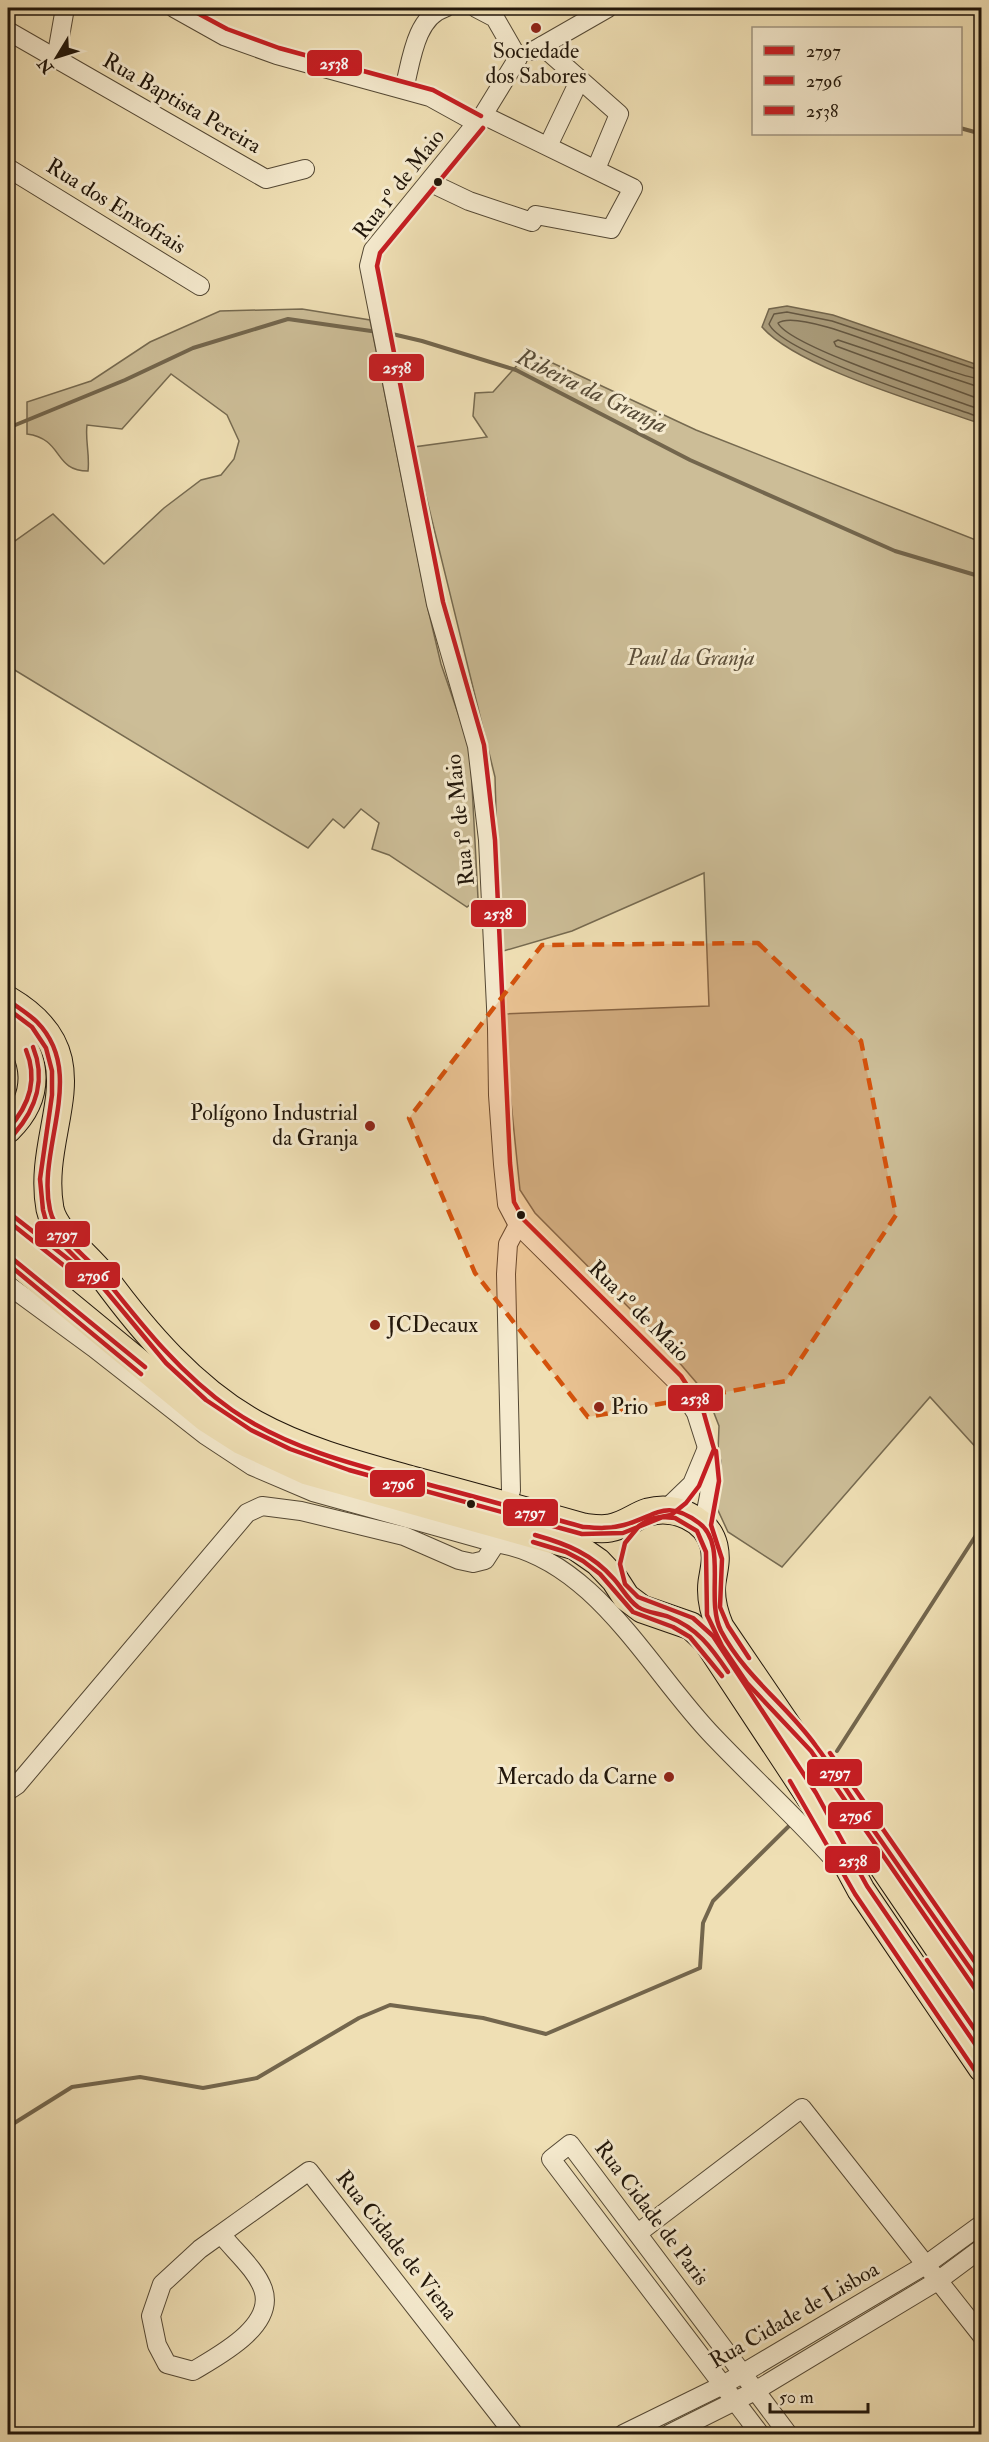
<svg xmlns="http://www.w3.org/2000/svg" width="989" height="2442" viewBox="0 0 989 2442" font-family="'IM FELL Double Pica',serif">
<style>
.green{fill:#ccbd97;stroke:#766a50;stroke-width:1.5}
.water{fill:#a99b7a;stroke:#73664d;stroke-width:1.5}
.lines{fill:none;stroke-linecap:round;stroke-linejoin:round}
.shore{stroke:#655842;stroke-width:1.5}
.stream{stroke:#73664d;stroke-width:4}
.minor-casing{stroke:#544834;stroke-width:20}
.highway-casing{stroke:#21160a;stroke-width:29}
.minor{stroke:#f5eace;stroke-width:18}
.highway{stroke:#efdfb4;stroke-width:27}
.bus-1-casing{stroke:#f5eace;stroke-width:9}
.bus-2-casing{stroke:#f5eace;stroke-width:9}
.bus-3-casing{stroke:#f5eace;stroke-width:9}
.bus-1{stroke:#c61d23;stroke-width:4.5}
.bus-2{stroke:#c61d23;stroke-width:4.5}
.bus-3{stroke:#c61d23;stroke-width:4.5}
.marked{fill:#d4520c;fill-opacity:0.2;stroke:#d4520c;stroke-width:4.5;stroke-dasharray:12 8;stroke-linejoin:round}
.poi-dot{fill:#8f2418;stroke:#f5eace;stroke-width:2}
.bus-dot{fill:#21160a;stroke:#f5eace;stroke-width:2}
.labels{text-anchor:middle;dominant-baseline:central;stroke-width:6;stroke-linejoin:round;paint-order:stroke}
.poi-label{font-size:22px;fill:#21160a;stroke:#f5eace;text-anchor:end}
.street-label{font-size:22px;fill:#21160a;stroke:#f5eace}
.park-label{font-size:22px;font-style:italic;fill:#5d503b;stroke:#f5eace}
.water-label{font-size:24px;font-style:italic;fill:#574b37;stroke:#f5eace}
.line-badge{stroke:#f5eace;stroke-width:2}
.badge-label{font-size:16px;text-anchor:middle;font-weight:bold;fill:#fff}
</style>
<rect width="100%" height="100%" fill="#efdfb4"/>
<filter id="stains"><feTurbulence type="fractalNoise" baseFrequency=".00333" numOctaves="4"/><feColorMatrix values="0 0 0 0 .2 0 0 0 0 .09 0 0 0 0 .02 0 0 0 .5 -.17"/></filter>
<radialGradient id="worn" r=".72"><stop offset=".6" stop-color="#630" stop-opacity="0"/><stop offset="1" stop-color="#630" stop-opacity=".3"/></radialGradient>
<g class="green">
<path d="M302 309 370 320 428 609 441 664 470 748 478 898 467 907 389 855 372 849 379 823 361 809 344 828 333 819 308 848 8 666V546L53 514 104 564 164 508 201 480 221 475 234 459 239 441 227 415 171 374 122 429 87 425C85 440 90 455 88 471 53 471 64 439 27 434V402L91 381 150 342 220 311Z"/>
<path d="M529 352 696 430 981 542V1453L930 1397 782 1567 728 1532 716 1506 719 1426 707 1395 653 1332 535 1213 520 1190 502 1014 709 1006 704 873 572 931 500 952 495 777 414 447 487 437 473 416 475 393 493 392Z"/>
</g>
<path class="water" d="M787 306 833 315 981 366V424C926 404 798 368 762 327L769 309Z"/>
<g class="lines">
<g class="shore">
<path d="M982 371 832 321 787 312 774 314 769 324C783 354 944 404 982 418"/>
<path d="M982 379C946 377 803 305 778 323 789 347 949 398 982 410"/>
<path d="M982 388 838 340 834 342 836 346 982 400"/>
</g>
<g class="stream">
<path d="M960 128 982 134"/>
<path d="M388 333 422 341 516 370 690 460 895 551 982 577"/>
<path d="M8 428 125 380 193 348 288 319 378 332"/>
<path d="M837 1751 982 1526"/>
<path d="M8 2127 72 2087 140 2077 203 2088 257 2078 359 2018 390 2005 483 2018 546 2034 700 1968 703 1923 713 1901 792 1823"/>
</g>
<g class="minor-casing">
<g id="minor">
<path d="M174 8 224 36 277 55 430 97 477 123"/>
<path d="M476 8 495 18 518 58"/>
<path d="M8 31 266 179 305 169"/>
<path d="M542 46 619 114 596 169"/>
<path d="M533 51 608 8"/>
<path d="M518 58 483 115 373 250 369 266 436 604 477 746 488 840 497 1028 498 1095 503 1164 507 1204 518 1225 676 1381 696 1413 712 1463 709 1496 703 1526"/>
<path d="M56 59 65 8"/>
<path d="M404 89C411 63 415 17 445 8"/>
<path d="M548 146 580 79"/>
<path d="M8 168 200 286"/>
<path d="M429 182 469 201 532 222 536 215 611 229 633 188 483 115"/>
<path d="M8 1285 94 1348 205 1435 252 1466 313 1492 496 1543C594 1558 650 1671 713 1736 754 1779 798 1819 838 1864"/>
<path d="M511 1491 506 1274 508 1244 518 1225"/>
<path d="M666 1509 692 1484 707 1448"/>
<path d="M8 1791 17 1785 247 1513 262 1506 301 1511 404 1536 459 1560 473 1563 485 1560 496 1543"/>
<path d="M638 2233 802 2108 982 2336"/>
<path d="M221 2234C234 2251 256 2269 263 2289 276 2326 218 2356 193 2371L167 2364 157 2345 151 2316 162 2284 200 2249 309 2171 514 2434"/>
<path d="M623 2434 723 2385 927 2264 982 2224"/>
<path d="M669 2434 755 2391 939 2280 982 2248"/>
<path d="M760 2434 551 2159 570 2144 788 2434"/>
</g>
</g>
<g class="highway-casing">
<g id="highway">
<path d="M8 1000C105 1057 35 1127 50 1209 55 1233 88 1256 103 1276 144 1332 193 1389 255 1424 304 1451 358 1465 412 1480 469 1495 526 1511 583 1527 591 1528 601 1530 610 1528 626 1525 635 1516 648 1512 674 1505 707 1518 714 1546 717 1560 714 1569 712 1582 710 1598 714 1613 720 1627L982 2012"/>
<path d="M8 1024C38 1057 42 1096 8 1129"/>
<path d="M8 1231 22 1241 63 1280"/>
<path d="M8 1255 206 1418 242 1441 307 1471 575 1546 598 1562 615 1580 626 1597 642 1609 691 1626 707 1641 810 1797 852 1852"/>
<path d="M834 1840 861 1890 982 2068"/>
<path d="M954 2000 982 2041"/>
</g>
</g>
<use href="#minor" class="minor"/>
<use href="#highway" class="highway"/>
<g class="bus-1-casing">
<g id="bus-1">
<path d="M8 1000C17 1007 29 1014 37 1022 88 1074 36 1148 50 1210 56 1237 87 1256 103 1276 142 1325 180 1374 232 1410 290 1450 362 1467 430 1485 481 1498 532 1513 583 1527 597 1528 610 1529 624 1525 657 1516 665 1498 699 1523 728 1544 705 1599 721 1631 746 1678 786 1704 816 1746 835 1771 852 1799 870 1825 907 1878 944 1932 982 1985"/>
<path d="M8 1129C29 1106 38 1079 26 1050"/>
<path d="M8 1212 72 1262"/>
<path d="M8 1255 145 1367"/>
<path d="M535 1535C567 1544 592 1554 614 1579 622 1588 628 1600 638 1607 647 1613 659 1613 669 1617 697 1628 711 1647 728 1672"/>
<path d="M927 1960 982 2040"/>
</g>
</g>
<g class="bus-2-casing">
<g id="bus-2">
<path d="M8 1009 32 1027 46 1048 52 1071V1095L40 1179 43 1210 46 1221 59 1241 91 1273 166 1363 206 1400 251 1430 290 1449 349 1470 582 1534 623 1533 663 1517 675 1518 697 1531 706 1552 707 1615 722 1646 747 1683 811 1751 976 1990"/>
<path d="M14 1134C36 1109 46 1079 33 1047"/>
<path d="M8 1221 67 1268"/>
<path d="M8 1264 141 1374"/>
<path d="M533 1542 566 1552 583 1561 600 1574 633 1612 673 1627 690 1637 722 1676"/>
<path d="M790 1781 855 1894 976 2072"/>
</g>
</g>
<g class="bus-3-casing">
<g id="bus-3">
<path d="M188 8 227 29 279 48 433 90 481 116"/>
<path d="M483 128 380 253 377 266 443 602 484 745 495 840 510 1163 514 1202 524 1220 681 1376 703 1410 714 1449 699 1486 686 1503 671 1515 650 1519 639 1526 625 1543 620 1564 625 1584 638 1597 693 1618 713 1636 816 1793 867 1886 982 2054"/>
<path d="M716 1451 719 1481 711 1525 722 1559 720 1607 728 1626 749 1658"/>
<path d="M830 1753 982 1972"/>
</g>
</g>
<use href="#bus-1" class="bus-1"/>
<use href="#bus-2" class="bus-2"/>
<use href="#bus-3" class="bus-3"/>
</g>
<path class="marked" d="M758 943 861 1041 896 1215 786 1381 588 1417 475 1273 409 1118 542 945Z"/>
<g class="poi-dot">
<circle cx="536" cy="28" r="6"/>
<circle cx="370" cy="1126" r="6"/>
<circle cx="375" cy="1325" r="6"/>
<circle cx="599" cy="1407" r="6"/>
<circle cx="669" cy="1777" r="6"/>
</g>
<g class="bus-dot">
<circle cx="438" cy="182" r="5"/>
<circle cx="521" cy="1215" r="5"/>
<circle cx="471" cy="1504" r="5"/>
</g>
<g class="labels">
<g class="poi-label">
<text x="536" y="51" text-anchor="middle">Sociedade<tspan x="536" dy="25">dos Sabores</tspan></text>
<text x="358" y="1113">Polígono Industrial<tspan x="358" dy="25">da Granja</tspan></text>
<text x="387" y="1325" text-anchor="start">JCDecaux</text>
<text x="611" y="1407" text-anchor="start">Prio</text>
<text x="657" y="1777">Mercado da Carne</text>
</g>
<g class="street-label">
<text transform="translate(182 103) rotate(30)">Rua Baptista Pereira</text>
<text transform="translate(399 184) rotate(-52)">Rua 1º de Maio</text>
<text transform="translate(116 206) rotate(32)">Rua dos Enxofrais</text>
<text transform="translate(460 820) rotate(-96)">Rua 1º de Maio</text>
<text transform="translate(639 1311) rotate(45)">Rua 1º de Maio</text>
<text transform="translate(652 2213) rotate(53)">Rua Cidade de Paris</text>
<text transform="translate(397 2245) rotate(52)">Rua Cidade de Viena</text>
<text transform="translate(794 2315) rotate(-30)">Rua Cidade de Lisboa</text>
</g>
<g class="park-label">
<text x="691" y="658">Paul da Granja</text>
</g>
<g class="water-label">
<text transform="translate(592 391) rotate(26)">Ribeira da Granja</text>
</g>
</g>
<g class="line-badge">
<rect x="306" y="49" width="57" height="28" rx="6" fill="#c61d23"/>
<rect x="368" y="353" width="57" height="29" rx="6" fill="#c61d23"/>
<rect x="470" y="899" width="57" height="29" rx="6" fill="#c61d23"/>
<rect x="34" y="1220" width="57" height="28" rx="6" fill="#c61d23"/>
<rect x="64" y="1261" width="57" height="28" rx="6" fill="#c61d23"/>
<rect x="667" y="1384" width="57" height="28" rx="6" fill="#c61d23"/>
<rect x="369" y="1469" width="57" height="29" rx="6" fill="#c61d23"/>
<rect x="502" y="1498" width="57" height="29" rx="6" fill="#c61d23"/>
<rect x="806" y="1758" width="57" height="29" rx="6" fill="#c61d23"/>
<rect x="827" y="1801" width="57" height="29" rx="6" fill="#c61d23"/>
<rect x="824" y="1845" width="57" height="29" rx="6" fill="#c61d23"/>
</g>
<g class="badge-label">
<text x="334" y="69">2538</text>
<text x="397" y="373">2538</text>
<text x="498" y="919">2538</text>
<text x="62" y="1240">2797</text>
<text x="93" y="1281">2796</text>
<text x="695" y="1404">2538</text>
<text x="398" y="1489">2796</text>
<text x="530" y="1518">2797</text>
<text x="835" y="1778">2797</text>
<text x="855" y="1821">2796</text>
<text x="853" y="1866">2538</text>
</g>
<rect width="989" height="2442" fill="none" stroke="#efdfb4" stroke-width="30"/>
<rect x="9" y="9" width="971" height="2424" fill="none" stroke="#21160a" stroke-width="3"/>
<rect x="15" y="15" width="959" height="2412" fill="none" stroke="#21160a" stroke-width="1.5"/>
<rect x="752" y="27" width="210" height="108" fill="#f5eace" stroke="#a09580" stroke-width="1.5"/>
<rect x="764" y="46" width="30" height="9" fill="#c61d23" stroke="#a09580" stroke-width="1.5"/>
<text x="806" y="57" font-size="18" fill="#21160a">2797</text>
<rect x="764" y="76" width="30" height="9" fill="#c61d23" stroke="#a09580" stroke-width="1.5"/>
<text x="806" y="87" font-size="18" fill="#21160a">2796</text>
<rect x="764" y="106" width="30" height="9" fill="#c61d23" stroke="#a09580" stroke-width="1.5"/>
<text x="806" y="117" font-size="18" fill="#21160a">2538</text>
<g transform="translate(57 57) rotate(232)" stroke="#f5eace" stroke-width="4.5" paint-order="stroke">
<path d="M0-4.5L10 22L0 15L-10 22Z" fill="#21160a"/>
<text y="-9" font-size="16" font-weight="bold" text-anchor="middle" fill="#21160a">N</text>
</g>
<path d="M770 2403v9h98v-9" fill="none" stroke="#21160a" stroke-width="3"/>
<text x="779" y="2403" font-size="18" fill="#21160a" stroke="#f5eace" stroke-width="4.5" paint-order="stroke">50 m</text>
<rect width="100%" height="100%" filter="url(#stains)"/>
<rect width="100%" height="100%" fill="url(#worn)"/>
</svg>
